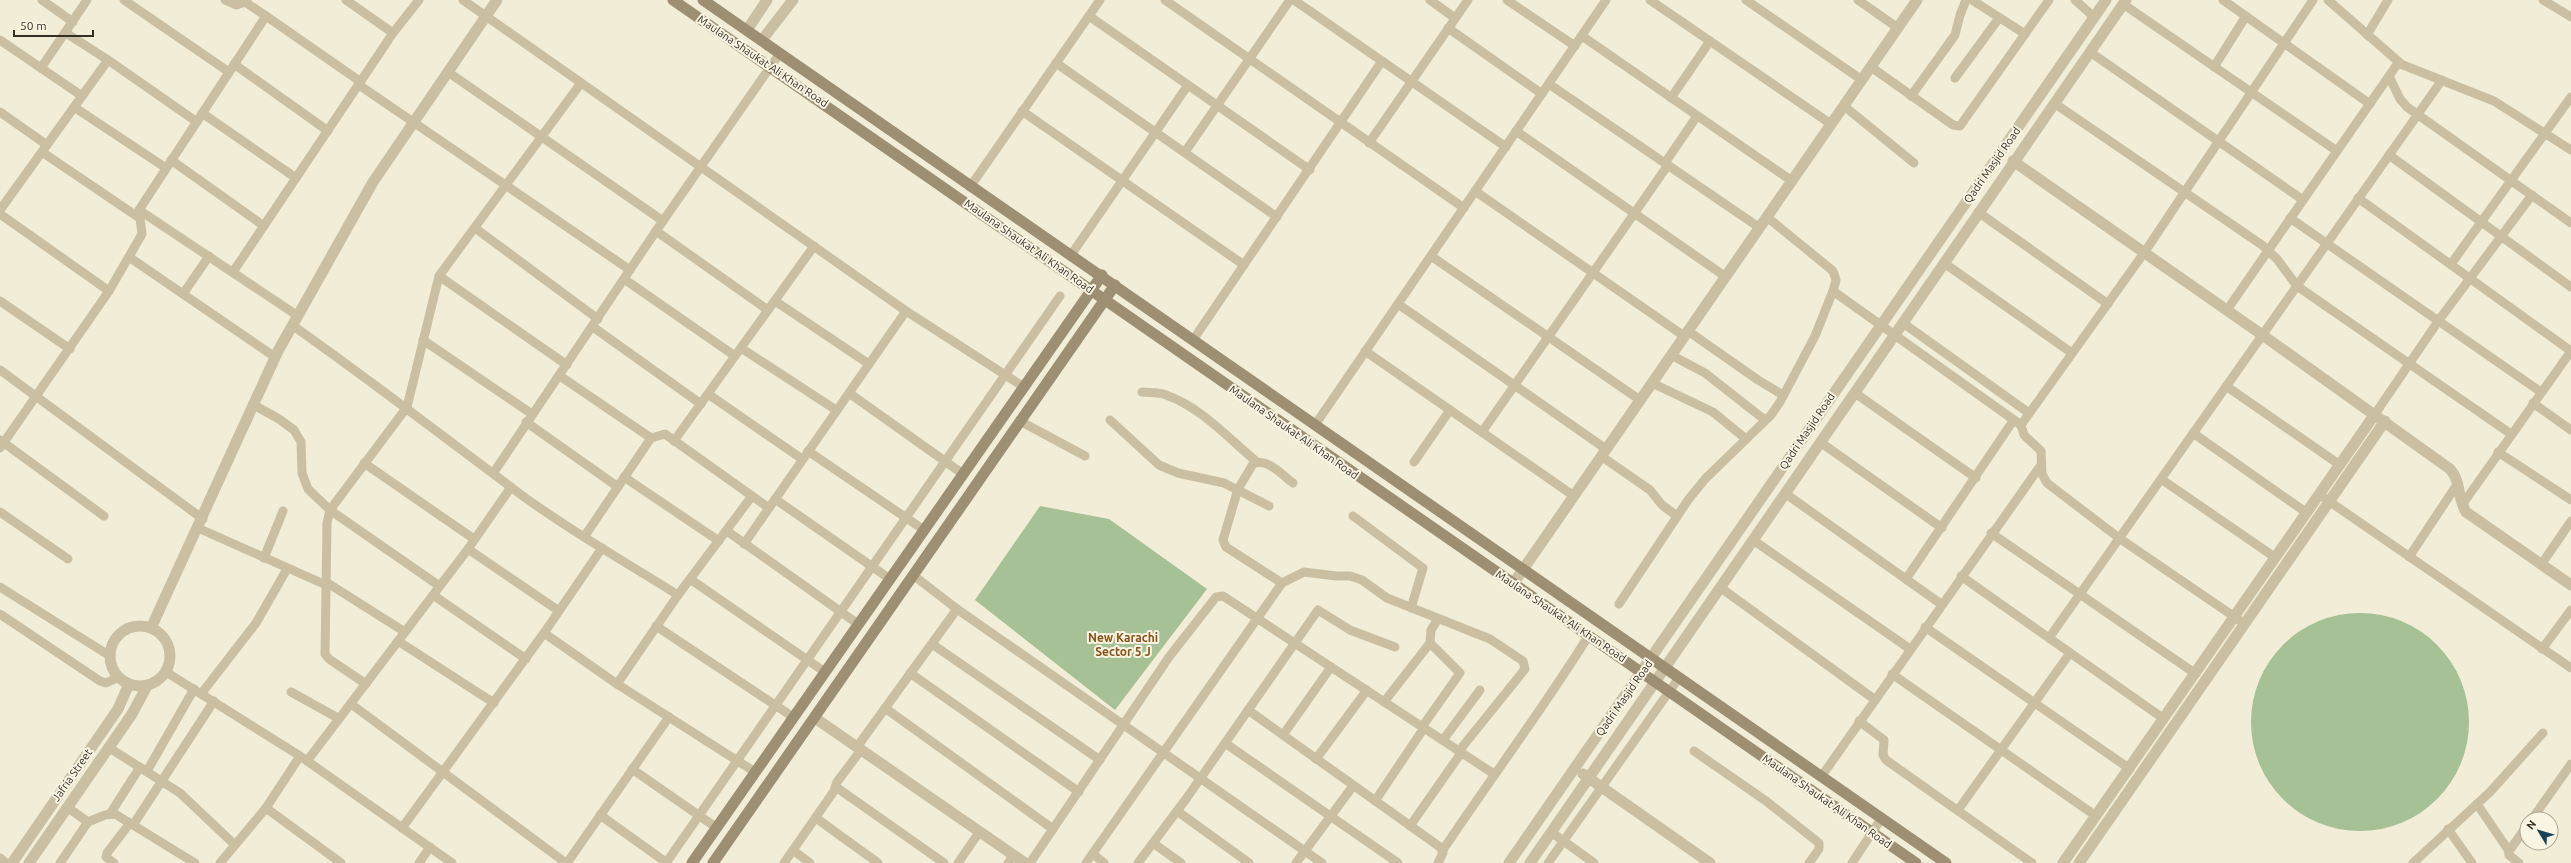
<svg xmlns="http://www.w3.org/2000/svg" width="2571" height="863" viewBox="0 0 2571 863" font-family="Ubuntu,sans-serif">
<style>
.green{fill:#a6c196}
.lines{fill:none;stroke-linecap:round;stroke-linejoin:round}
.minor{stroke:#cabfa2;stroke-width:9}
.tertiary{stroke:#cabfa2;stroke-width:11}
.secondary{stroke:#9d8f73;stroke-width:11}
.labels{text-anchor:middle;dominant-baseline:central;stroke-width:4;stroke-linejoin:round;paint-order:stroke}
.street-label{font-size:11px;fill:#342e25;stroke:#faf5e2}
.neighbourhood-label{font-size:12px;font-weight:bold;fill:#87531a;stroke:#faf5e2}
</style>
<rect width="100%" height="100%" fill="#f2edd6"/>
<g class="green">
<path d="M1040 506 1109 519 1207 589 1115 710 975 600Z"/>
<circle cx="2360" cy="722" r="109"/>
</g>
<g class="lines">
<g class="minor">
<path d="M42 0 73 22"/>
<path d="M124 0 229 72"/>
<path d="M225 0 236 5 245 2"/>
<path d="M346 0 393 33"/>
<path d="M463 0 906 311 1024 387"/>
<path d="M1165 0 1464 208"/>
<path d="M1294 0 1506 147"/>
<path d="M1430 0 1455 18"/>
<path d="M1507 0 1575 46"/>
<path d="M1650 0 1831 124"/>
<path d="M1746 0 1862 80"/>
<path d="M1858 0 1898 28"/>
<path d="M1972 0 2025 34"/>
<path d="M2075 0 2094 17"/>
<path d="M2223 0 2370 104"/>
<path d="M2328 0 2400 63"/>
<path d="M2543 0 2571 17"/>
<path d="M2123 4 2337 151"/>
<path d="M266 16 361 82"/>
<path d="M1089 16 1310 170"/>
<path d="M1448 28 1542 94"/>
<path d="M2367 35 2388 0"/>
<path d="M1582 36 1792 181"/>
<path d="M0 40 82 96"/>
<path d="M2090 52 2303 200"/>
<path d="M108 60 197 122"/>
<path d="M1056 63 1277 217"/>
<path d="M234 64 328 131"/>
<path d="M1871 67 1953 125 1960 126 2049 0"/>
<path d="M2214 67 2246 16"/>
<path d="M41 68 87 0"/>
<path d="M448 72 663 221"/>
<path d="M2389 76 2400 99 2407 107 2571 223"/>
<path d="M1955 78 1999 18"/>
<path d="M1549 84 1760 228"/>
<path d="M359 85 630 270"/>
<path d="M1911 96 1955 35 1960 15 1966 0"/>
<path d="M1671 98 1710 41"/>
<path d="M2054 103 2262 245 2277 259 2297 286 2511 434"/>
<path d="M1844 106 1914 163"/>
<path d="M74 107 166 168"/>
<path d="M1022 111 1244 265"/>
<path d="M0 112 47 145"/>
<path d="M202 113 296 178"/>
<path d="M1516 131 1726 277"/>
<path d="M1369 143 1468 0"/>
<path d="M42 152 138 217"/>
<path d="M1185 152 1290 0"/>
<path d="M2389 155 2571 287"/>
<path d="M171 160 264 226"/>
<path d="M1665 163 1697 116"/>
<path d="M970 187 1100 0"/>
<path d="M1475 191 1684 336"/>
<path d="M2358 198 2571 351 2462 505"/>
<path d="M0 210 108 60 66 33"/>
<path d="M139 210 298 316"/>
<path d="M1978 212 2108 304"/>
<path d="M0 214 109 291"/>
<path d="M2290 218 2541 392"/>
<path d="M475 228 598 319"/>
<path d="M656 231 768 310"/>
<path d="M1071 255 1188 85"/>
<path d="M1431 256 1640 400"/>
<path d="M129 257 275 357"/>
<path d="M1944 263 2072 353"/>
<path d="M2451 264 2571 97"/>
<path d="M233 272 393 33 419 0"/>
<path d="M439 276 567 365"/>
<path d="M624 279 735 356"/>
<path d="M1833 291 2021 425"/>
<path d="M183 294 209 256"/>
<path d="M0 301 70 349"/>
<path d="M775 301 869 364"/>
<path d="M1398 304 1606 449"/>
<path d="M2227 310 2398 63 2494 101 2571 150"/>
<path d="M1903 323 2029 413"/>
<path d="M292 325C367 378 439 433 512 488 564 527 622 560 678 595"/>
<path d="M593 327 701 404"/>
<path d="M1688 331 1758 380 1783 395"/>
<path d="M423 340 532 414"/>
<path d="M1193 340 1382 61"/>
<path d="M741 348 836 410"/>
<path d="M1365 351 1574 496"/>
<path d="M1671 355 1705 373 1765 420"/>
<path d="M0 370 203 519"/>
<path d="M560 376 651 438"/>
<path d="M1652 383 1713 412 1746 439"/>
<path d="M2226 386 2340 465"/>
<path d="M1142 392C1149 393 1159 392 1166 395 1201 407 1229 439 1257 462"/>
<path d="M849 393 963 474"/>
<path d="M1855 393 1976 478"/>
<path d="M708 394 802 459"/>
<path d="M2533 403 2571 430"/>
<path d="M254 405 279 419 294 430 301 442 302 473 308 489 330 510 438 585"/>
<path d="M2375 414 2439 320 2532 195"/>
<path d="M1110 420 1159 465 1178 473 1224 483 1269 506"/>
<path d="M1020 421 1085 456"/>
<path d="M526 422 618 487"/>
<path d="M1315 425 1606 0"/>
<path d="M1482 432 1668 165"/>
<path d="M2193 433 2307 513"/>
<path d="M0 440 104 516"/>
<path d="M674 441 814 246"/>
<path d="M1820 442 1942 528"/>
<path d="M0 448 109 291 142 234 139 210 266 16 245 2 247 0"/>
<path d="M808 451 924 530"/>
<path d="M2498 452 2571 500"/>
<path d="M1601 456 1650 490 1662 505 1677 516"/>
<path d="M1414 462 1450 410"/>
<path d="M364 463 474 539"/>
<path d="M494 472 656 231 780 53"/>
<path d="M624 477 719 541"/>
<path d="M2161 479 2276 558"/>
<path d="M1786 494 1941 604"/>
<path d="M2320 495 2571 668"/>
<path d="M775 499 890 579"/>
<path d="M0 512 68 559"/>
<path d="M1353 516 1423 568 1411 608"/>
<path d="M198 528 326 585"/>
<path d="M727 531 858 624"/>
<path d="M1991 533 2196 674"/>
<path d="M584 537 651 438 665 434 769 508"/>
<path d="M1753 540 1910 649"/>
<path d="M744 544 906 311"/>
<path d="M468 549 559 611"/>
<path d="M2409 557 2458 483"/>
<path d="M264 558 283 511"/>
<path d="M2541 565 2571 521"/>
<path d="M913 575 957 609 1322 863"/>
<path d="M1961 576 2164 719"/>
<path d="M690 579 825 672"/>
<path d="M1906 579 2013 421"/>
<path d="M326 582 405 632"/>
<path d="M1282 583 1226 547 1223 540 1238 489 1253 464C1267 457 1282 475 1293 483"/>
<path d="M0 587 110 656"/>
<path d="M1721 588 1874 699"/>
<path d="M433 595 526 659"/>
<path d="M1619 604 1688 500 1705 479 1771 415 1780 402 1815 336 1833 291 1836 280 1833 271 1767 217"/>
<path d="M0 614 100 681 106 683 119 677"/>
<path d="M2245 624 2119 538 2047 483 2042 474 2041 451 2024 435 2021 425 2144 253 2313 0"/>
<path d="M656 626 793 717"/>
<path d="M1925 627 2130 769"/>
<path d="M544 633 617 684 755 772"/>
<path d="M2049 638 2442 80"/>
<path d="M398 641 494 703"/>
<path d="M932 644 1100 760"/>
<path d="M2542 649 2571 610"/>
<path d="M166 672 300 756 452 863"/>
<path d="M910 673 1079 792"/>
<path d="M1892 674 2096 816"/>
<path d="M366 684 329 659 325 654 327 523 330 510 407 407 439 276 581 83"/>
<path d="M617 684 678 595 752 496"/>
<path d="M291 692 338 718"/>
<path d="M201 694 256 623 287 569"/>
<path d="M1384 702 1430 643 1431 630 1438 619"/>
<path d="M351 704 566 863"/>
<path d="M885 708 1053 829"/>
<path d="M1248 710 1440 847 1443 853 1438 863"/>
<path d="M1859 721 1884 740 1883 755 1886 760 2032 863"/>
<path d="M1422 727 1460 673 1430 643"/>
<path d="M1283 735 1331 667"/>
<path d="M1443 740 1480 690"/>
<path d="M1225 743 1398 863"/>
<path d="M108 747 180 793 235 845"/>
<path d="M857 747 957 609"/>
<path d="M1694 751 1766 801 1819 843V849L1809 863"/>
<path d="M1316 759 1367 690"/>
<path d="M307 761 468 549 511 487"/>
<path d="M632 769 717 828"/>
<path d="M147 771 194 689"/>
<path d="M1821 777 2041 465"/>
<path d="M836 787 944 863"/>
<path d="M1375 801 1424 728"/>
<path d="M2477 804 2509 851"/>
<path d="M67 807 88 822 105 815 115 814 195 863"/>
<path d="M266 808 341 863"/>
<path d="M1958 810 2070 653"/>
<path d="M1177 811 1249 863"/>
<path d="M110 814 140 767"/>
<path d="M600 815 667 863"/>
<path d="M816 818 878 863"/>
<path d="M2532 819 2571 764"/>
<path d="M133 825 214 701"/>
<path d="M1410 826 1461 753"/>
<path d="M402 828 544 633 602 548"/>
<path d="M2448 829 2472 863"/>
<path d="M1551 832 1594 863"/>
<path d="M1153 843 1181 863"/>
<path d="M793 850 810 863"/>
<path d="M1443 850C1491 778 1543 709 1589 635"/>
<path d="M1093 854 1104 863"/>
<path d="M0 858 6 863"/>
<path d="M60 863 88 822"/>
<path d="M114 863 106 857 107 853 130 823"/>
<path d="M220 863 266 808 300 756"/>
<path d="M419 863 430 847"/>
<path d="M567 863 669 717"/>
<path d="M666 863 1060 296"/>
<path d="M784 863 834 791 837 782 861 750"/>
<path d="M958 863 980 831"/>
<path d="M1008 863 1013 856"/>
<path d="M1030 863 1169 657 1216 597 1223 596 1494 774"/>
<path d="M1086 863 1282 583 1304 572 1336 576H1350L1362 580 1387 598 1490 639 1523 661 1525 669 1459 751"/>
<path d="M1138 863 1186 799 1318 610 1350 630 1395 647"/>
<path d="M1296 863 1353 786"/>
<path d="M1548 863 1678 679"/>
<path d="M1852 863 1881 819"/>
<path d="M2413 863 2490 792 2543 733"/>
<path d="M2519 863 2509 855V851L2527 826"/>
</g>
<g class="tertiary">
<path d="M747 30 767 0"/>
<path d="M762 40 793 0"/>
<path d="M2013 161 2261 334 2450 469C2461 481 2457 497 2466 512L2571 585"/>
<path d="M1513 584 1917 0"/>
<circle cx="140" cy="656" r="30"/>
<path d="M151 628 278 351 373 182 497 0"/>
<path d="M815 718 1025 863"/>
<path d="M1583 774 1710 863"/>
<path d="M12 863 118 709 129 684"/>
<path d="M29 863 132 714 147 686"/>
<path d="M1509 863 2106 0"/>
<path d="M1530 863 2126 0"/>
<path d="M2063 863 2375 414"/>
<path d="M2079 863 2385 421"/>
</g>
<g class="secondary">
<path d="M673 0 1916 863"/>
<path d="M703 0 1946 863"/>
<path d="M692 863 1102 275"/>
<path d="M713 863 1115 285"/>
</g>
</g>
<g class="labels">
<g class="street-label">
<text transform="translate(763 61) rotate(34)">Maulana Shaukat Ali Khan Road</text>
<text transform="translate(1992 165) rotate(-55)">Qadri Masjid Road</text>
<text transform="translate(1029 246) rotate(35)">Maulana Shaukat Ali Khan Road</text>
<text transform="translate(1807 431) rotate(-56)">Qadri Masjid Road</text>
<text transform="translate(1294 432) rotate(35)">Maulana Shaukat Ali Khan Road</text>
<text transform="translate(1561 616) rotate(34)">Maulana Shaukat Ali Khan Road</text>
<text transform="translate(1624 698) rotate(-55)">Qadri Masjid Road</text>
<text transform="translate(72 775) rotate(-55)">Jafria Street</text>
<text transform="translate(1827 801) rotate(35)">Maulana Shaukat Ali Khan Road</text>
</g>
<g class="neighbourhood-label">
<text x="1123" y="637">New Karachi<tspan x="1123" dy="14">Sector 5 J</tspan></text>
</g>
</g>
<g transform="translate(2539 831) rotate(308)"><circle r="19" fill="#faf5e2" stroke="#aba596"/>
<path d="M0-3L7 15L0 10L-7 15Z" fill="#194157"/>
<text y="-6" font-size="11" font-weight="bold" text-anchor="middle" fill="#342e25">N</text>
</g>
<path d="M14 30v6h79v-6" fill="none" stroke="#342e25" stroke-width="2"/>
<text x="20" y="30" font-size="12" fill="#342e25" stroke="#faf5e2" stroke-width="3" paint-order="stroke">50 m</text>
</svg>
